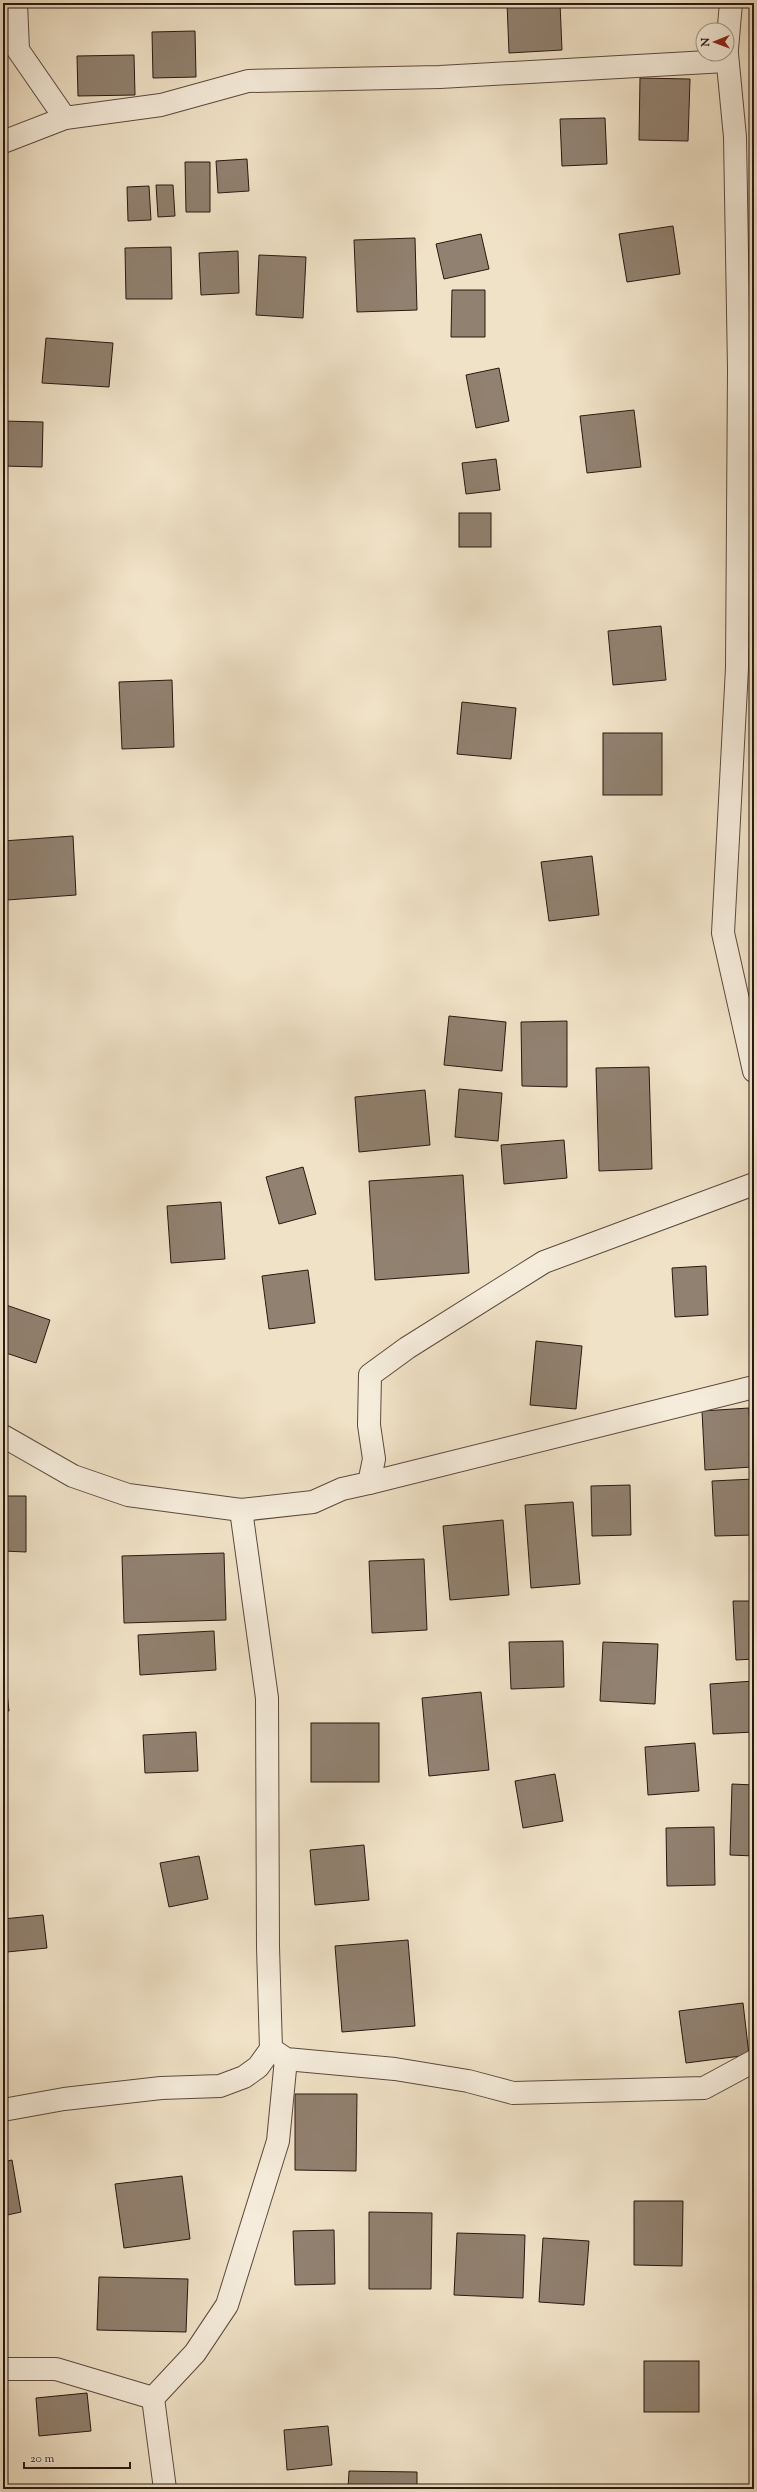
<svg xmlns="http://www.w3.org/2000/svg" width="757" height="2492" viewBox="0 0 757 2492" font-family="'Sorts Mill Goudy',serif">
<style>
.building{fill:#918170;stroke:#2a1811}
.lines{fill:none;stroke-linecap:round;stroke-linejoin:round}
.minor-casing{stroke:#5c4a3e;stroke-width:24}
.minor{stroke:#f5ecdb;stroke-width:22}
</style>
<rect width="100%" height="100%" fill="#f0e2c7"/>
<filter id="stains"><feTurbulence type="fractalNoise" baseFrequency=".005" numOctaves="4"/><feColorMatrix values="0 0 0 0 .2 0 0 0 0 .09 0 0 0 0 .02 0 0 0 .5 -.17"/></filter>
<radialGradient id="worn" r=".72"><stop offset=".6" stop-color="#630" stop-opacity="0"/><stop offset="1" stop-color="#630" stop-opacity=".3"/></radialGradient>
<g class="building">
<path d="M507 3H560L562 50 509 53Z"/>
<path d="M195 31 196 77 153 78 152 32Z"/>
<path d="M134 55 135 95 78 96 77 56Z"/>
<path d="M640 78 690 79 688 141 639 140Z"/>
<path d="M605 118 607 164 562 166 560 119Z"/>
<path d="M247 159 249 191 218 193 216 161Z"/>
<path d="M185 162H210V212H186Z"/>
<path d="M156 185H173L175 216 158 217Z"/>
<path d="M149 186 151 220 128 221 127 187Z"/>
<path d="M673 226 680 274 627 282 619 234Z"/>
<path d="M481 234 489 269 444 279 436 244Z"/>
<path d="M415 238 417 310 357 312 354 240Z"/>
<path d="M171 247 172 299H126L125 248Z"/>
<path d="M238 251 239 293 201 295 199 253Z"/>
<path d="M259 255 306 257 303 318 256 315Z"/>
<path d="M452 290H485V337H451Z"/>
<path d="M46 338 113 343 109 387 42 383Z"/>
<path d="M499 368 509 421 476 428 466 375Z"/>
<path d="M634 410 641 467 587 473 580 416Z"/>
<path d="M3 421 43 422 42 467 3 466Z"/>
<path d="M496 459 500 490 466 494 462 463Z"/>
<rect x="459" y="513" width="32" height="34"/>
<path d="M661 626 666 680 613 685 608 631Z"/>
<path d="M172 680 174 747 122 749 119 682Z"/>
<path d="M462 702 516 708 511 759 457 754Z"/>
<rect x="603" y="733" width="59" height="62"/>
<path d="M73 836 76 895 7 900 3 841Z"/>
<path d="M753 848H754V902H751Z"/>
<path d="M592 856 599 915 549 921 541 862Z"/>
<path d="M449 1016 506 1022 502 1071 444 1065Z"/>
<path d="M567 1021V1087L522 1086 521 1022Z"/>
<path d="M649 1067 652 1169 599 1171 596 1068Z"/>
<path d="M459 1089 502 1093 498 1141 455 1137Z"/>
<path d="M425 1090 430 1145 359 1152 355 1097Z"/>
<path d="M564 1140 567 1178 504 1184 501 1145Z"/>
<path d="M303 1167 316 1214 279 1224 266 1177Z"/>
<path d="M463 1175 469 1273 375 1280 369 1181Z"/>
<path d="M221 1202 225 1259 171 1263 167 1206Z"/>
<path d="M706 1266 708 1315 675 1317 672 1268Z"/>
<path d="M308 1270 315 1323 269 1329 262 1276Z"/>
<path d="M3 1304 50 1320 36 1363 3 1352Z"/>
<path d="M536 1341 582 1346 576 1409 530 1405Z"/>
<path d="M749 1408 752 1467 705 1470 702 1411Z"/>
<path d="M754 1479V1535L715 1536 712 1481Z"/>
<path d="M630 1485 631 1535 592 1536 591 1486Z"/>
<path d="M3 1496H26V1552L3 1551Z"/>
<path d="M573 1502 580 1584 531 1588 525 1505Z"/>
<path d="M503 1520 509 1595 450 1600 443 1526Z"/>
<path d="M224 1553 226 1620 124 1623 122 1556Z"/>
<path d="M424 1559 427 1630 372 1633 369 1561Z"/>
<path d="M733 1601H754V1659L736 1660Z"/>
<path d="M214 1631 216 1670 140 1675 138 1635Z"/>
<path d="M563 1641 564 1687 511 1689 509 1642Z"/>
<path d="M603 1642 658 1644 655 1704 600 1701Z"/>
<path d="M3 1654 9 1711H3Z"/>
<path d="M754 1681V1732L713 1734 710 1684Z"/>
<path d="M481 1692 489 1770 429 1776 422 1698Z"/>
<rect x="311" y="1723" width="68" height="59"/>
<path d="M196 1732 198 1771 145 1773 143 1735Z"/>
<path d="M695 1743 699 1791 648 1795 645 1747Z"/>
<path d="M555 1774 563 1821 523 1828 515 1781Z"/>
<path d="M732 1784 754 1785V1856L730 1855Z"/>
<path d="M714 1827 715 1885 667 1886 666 1828Z"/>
<path d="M364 1845 369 1900 315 1905 310 1850Z"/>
<path d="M199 1856 208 1899 169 1907 160 1863Z"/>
<path d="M43 1915 47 1948 7 1952 3 1919Z"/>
<path d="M408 1940 415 2026 342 2032 335 1946Z"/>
<path d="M743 2003 749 2055 686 2063 679 2011Z"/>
<path d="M295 2094H357L356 2171 295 2170Z"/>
<path d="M12 2160 21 2212 3 2216V2162Z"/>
<path d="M182 2176 190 2239 124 2248 115 2184Z"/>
<path d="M634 2201H683L682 2266 634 2265Z"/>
<path d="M369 2212 432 2213 431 2289H369Z"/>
<path d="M334 2230 335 2284 295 2285 293 2231Z"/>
<path d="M457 2233 525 2235 523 2298 454 2295Z"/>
<path d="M543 2238 589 2241 584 2305 539 2302Z"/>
<path d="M99 2277 188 2279 186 2332 97 2330Z"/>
<rect x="644" y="2361" width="55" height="51"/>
<path d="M87 2393 91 2431 39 2436 36 2398Z"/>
<path d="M328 2426 332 2465 287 2470 284 2430Z"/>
<path d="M349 2471 417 2472V2489H348Z"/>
</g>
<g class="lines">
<g class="minor-casing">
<g id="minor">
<path d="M16 3 18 50 65 118 161 105 248 81 440 77 726 61"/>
<path d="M727 49 731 3"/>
<path d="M727 54 735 137 739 369 737 668 723 933 754 1071"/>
<path d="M3 142 65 118"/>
<path d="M3 1436 73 1476 128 1495 241 1510 313 1502 342 1489 369 1483 374 1459 369 1425 370 1375 407 1348 544 1262 754 1184"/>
<path d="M369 1483 754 1387"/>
<path d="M271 2049 286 2059 395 2069 468 2081 513 2093 704 2088 754 2061"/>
<path d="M3 2110 64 2099 161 2088 220 2086 244 2077 258 2067 271 2049 268 1947 267 1698 241 1510"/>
<path d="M3 2369H56L153 2398"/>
<path d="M165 2489 153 2398 195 2353 227 2305 278 2141 286 2059"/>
</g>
</g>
<use href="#minor" class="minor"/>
</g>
<rect width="757" height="2492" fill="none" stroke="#f0e2c7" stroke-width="16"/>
<rect x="4" y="4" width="749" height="2484" fill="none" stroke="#2a1811" stroke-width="2"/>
<rect x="8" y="8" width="741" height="2476" fill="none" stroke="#2a1811"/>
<g transform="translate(715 42) rotate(269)"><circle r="19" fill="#f5ecdb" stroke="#a4978a"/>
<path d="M0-3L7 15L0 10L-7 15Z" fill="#8f2418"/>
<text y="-6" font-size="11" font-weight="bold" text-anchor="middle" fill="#2a1811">N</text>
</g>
<path d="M24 2462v6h106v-6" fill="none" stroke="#2a1811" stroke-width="2"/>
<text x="30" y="2462" font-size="12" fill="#2a1811" stroke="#f5ecdb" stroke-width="3" paint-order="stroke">20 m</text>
<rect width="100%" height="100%" filter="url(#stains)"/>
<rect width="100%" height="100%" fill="url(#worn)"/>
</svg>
